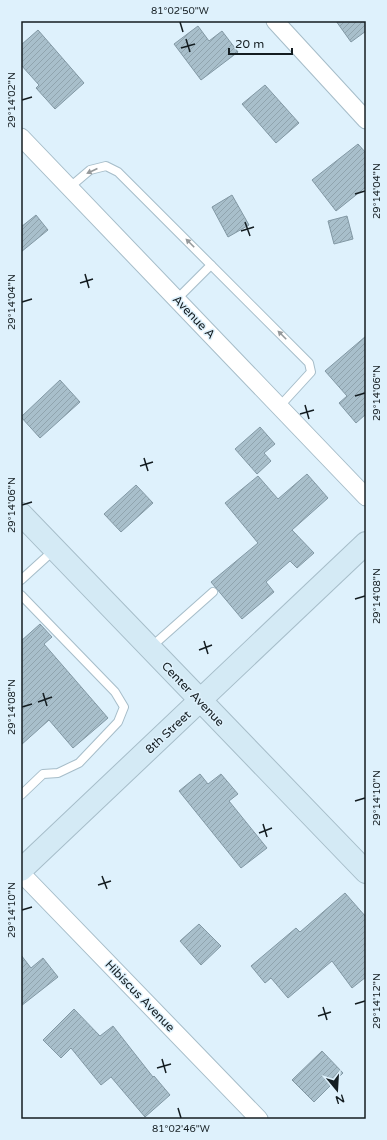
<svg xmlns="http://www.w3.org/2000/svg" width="387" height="1140" viewBox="0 0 387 1140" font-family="'Varela Round',sans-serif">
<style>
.building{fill:url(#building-hatch);stroke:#8298a4}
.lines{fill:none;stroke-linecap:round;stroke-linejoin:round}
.lane-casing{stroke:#a6bdc9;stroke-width:10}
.street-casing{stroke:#a6bdc9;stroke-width:19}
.secondary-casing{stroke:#a6bdc9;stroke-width:24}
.lane{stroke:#fff;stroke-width:8}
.street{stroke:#fff;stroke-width:17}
.secondary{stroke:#d4eaf5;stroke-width:22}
.oneway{fill:#95999b}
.ticks{fill:none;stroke:#141d21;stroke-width:1.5}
.labels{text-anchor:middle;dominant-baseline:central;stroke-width:3;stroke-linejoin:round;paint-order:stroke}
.street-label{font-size:12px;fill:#141d21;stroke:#def1fc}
.neatline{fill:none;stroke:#141d21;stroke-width:1.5}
.ticks-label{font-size:10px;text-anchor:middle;fill:#141d21}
</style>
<defs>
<pattern id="building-hatch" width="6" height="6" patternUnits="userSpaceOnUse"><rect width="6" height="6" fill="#a8bfcb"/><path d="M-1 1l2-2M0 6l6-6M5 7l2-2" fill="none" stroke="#90a4ae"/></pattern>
</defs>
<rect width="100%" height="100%" fill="#def1fc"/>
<g class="building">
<path d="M336 21H366V31L351 42Z"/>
<path d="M198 26 209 41 222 31 238 52 201 80 174 44Z"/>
<path d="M38 30 84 83 55 109 36 88 39 85 21 65V45Z"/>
<path d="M265 85 299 123 276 143 242 104Z"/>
<path d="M358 144 366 153V187L336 211 312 180Z"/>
<path d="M232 195 249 225 228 237 212 207Z"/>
<path d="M36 215 48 230 21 252V227Z"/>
<path d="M347 216 353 239 334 244 328 221Z"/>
<path d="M366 336V414L356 423 339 403 347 396 325 371Z"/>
<path d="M60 380 80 402 40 438 21 417Z"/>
<path d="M260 427 275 444 264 453 271 461 257 474 235 449Z"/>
<path d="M307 474 328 498 292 530 314 553 297 568 290 561 266 582 274 592 242 619 211 582 258 543 225 503 258 476 278 499Z"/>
<path d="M136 485 153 503 121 532 104 514Z"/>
<path d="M40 624 52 637 44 644 108 718 73 748 49 720 21 745V641Z"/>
<path d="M200 774 208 784 221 774 238 794 229 801 267 848 241 868 179 791Z"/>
<path d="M345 893 366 917V977L352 988 332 961 288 998 271 978 265 983 251 966 296 928 300 932Z"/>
<path d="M199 924 221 946 201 965 180 941Z"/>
<path d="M21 955 31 968 43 958 58 977 21 1006Z"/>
<path d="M74 1009 100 1036 113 1026 153 1077 154 1076 170 1095 145 1117 111 1077 101 1085 71 1048 61 1058 43 1040Z"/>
<path d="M322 1051 343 1073 314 1102 292 1080Z"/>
</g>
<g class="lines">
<g class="lane-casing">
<g id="lane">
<path d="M70 187 90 170 106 166 118 172 309 363 311 372 279 407"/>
<path d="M177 299 211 265"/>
<path d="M21 580 54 550"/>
<path d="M21 595 115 692 124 707 118 722 79 763 58 773 43 774 21 795"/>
<path d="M150 648 213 592"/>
</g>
</g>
<g class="street-casing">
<g id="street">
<path d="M275 21 366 120"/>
<path d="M21 137 366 497"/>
<path d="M21 873 259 1119"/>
</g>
</g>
<g class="secondary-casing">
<g id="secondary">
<path d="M21 514 366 872"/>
<path d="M21 870 366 543"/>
</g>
</g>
<use href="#lane" class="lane"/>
<use href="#street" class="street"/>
<use href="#secondary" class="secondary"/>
</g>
<defs><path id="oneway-solid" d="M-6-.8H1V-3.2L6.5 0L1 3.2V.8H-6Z"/></defs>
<g class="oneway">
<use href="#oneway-solid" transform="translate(92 171) rotate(155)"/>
<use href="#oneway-solid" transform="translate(190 243) rotate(-135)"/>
<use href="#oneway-solid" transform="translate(282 335) rotate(-135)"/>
</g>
<path class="ticks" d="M180 22 183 32M186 39 190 52M181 48 195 44M22 100 32 97M355 194 365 191M245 222 250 236M241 231 254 227M85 274 89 288M80 283 93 279M22 302 32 299M355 396 365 393M305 405 309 419M300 414 314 410M144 458 148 471M140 466 153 462M22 505 32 502M355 599 365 596M204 641 208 654M199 650 212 645M43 693 47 706M38 702 52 697M22 707 32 704M355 801 365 798M263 824 267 837M259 833 272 828M102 876 107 889M98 885 111 881M22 910 32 907M355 1004 365 1001M323 1007 327 1020M318 1016 331 1012M162 1059 166 1073M157 1068 171 1064M178 1108 181 1118"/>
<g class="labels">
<g class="street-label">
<text transform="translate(194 317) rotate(46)">Avenue A</text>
<text transform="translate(193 694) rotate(46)">Center Avenue</text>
<text transform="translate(168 732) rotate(-43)">8th Street</text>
<text transform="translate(140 996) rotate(46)">Hibiscus Avenue</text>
</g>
</g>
<rect width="387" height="1140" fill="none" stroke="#def1fc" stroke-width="44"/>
<g transform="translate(337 1090) rotate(162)" stroke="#def1fc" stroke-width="3" paint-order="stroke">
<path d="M0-3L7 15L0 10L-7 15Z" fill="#141d21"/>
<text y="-6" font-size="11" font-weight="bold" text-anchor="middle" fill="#141d21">N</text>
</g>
<path d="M229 48v6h63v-6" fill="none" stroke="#141d21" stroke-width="2"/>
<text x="235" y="48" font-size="12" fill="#141d21" stroke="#def1fc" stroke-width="3" paint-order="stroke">20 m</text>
<rect x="22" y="22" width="343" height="1096" class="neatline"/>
<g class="ticks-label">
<text x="180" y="14">81°02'50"W</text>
<text transform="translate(11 100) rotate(-90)" y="4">29°14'02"N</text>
<text transform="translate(376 191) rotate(-90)" y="4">29°14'04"N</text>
<text transform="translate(11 302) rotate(-90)" y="4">29°14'04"N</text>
<text transform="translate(376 393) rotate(-90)" y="4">29°14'06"N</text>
<text transform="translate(11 505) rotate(-90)" y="4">29°14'06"N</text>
<text transform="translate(376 596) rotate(-90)" y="4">29°14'08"N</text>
<text transform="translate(11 707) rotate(-90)" y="4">29°14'08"N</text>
<text transform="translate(376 798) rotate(-90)" y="4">29°14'10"N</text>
<text transform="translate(11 910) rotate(-90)" y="4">29°14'10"N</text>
<text transform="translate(376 1001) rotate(-90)" y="4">29°14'12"N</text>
<text x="181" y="1132">81°02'46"W</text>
</g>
</svg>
